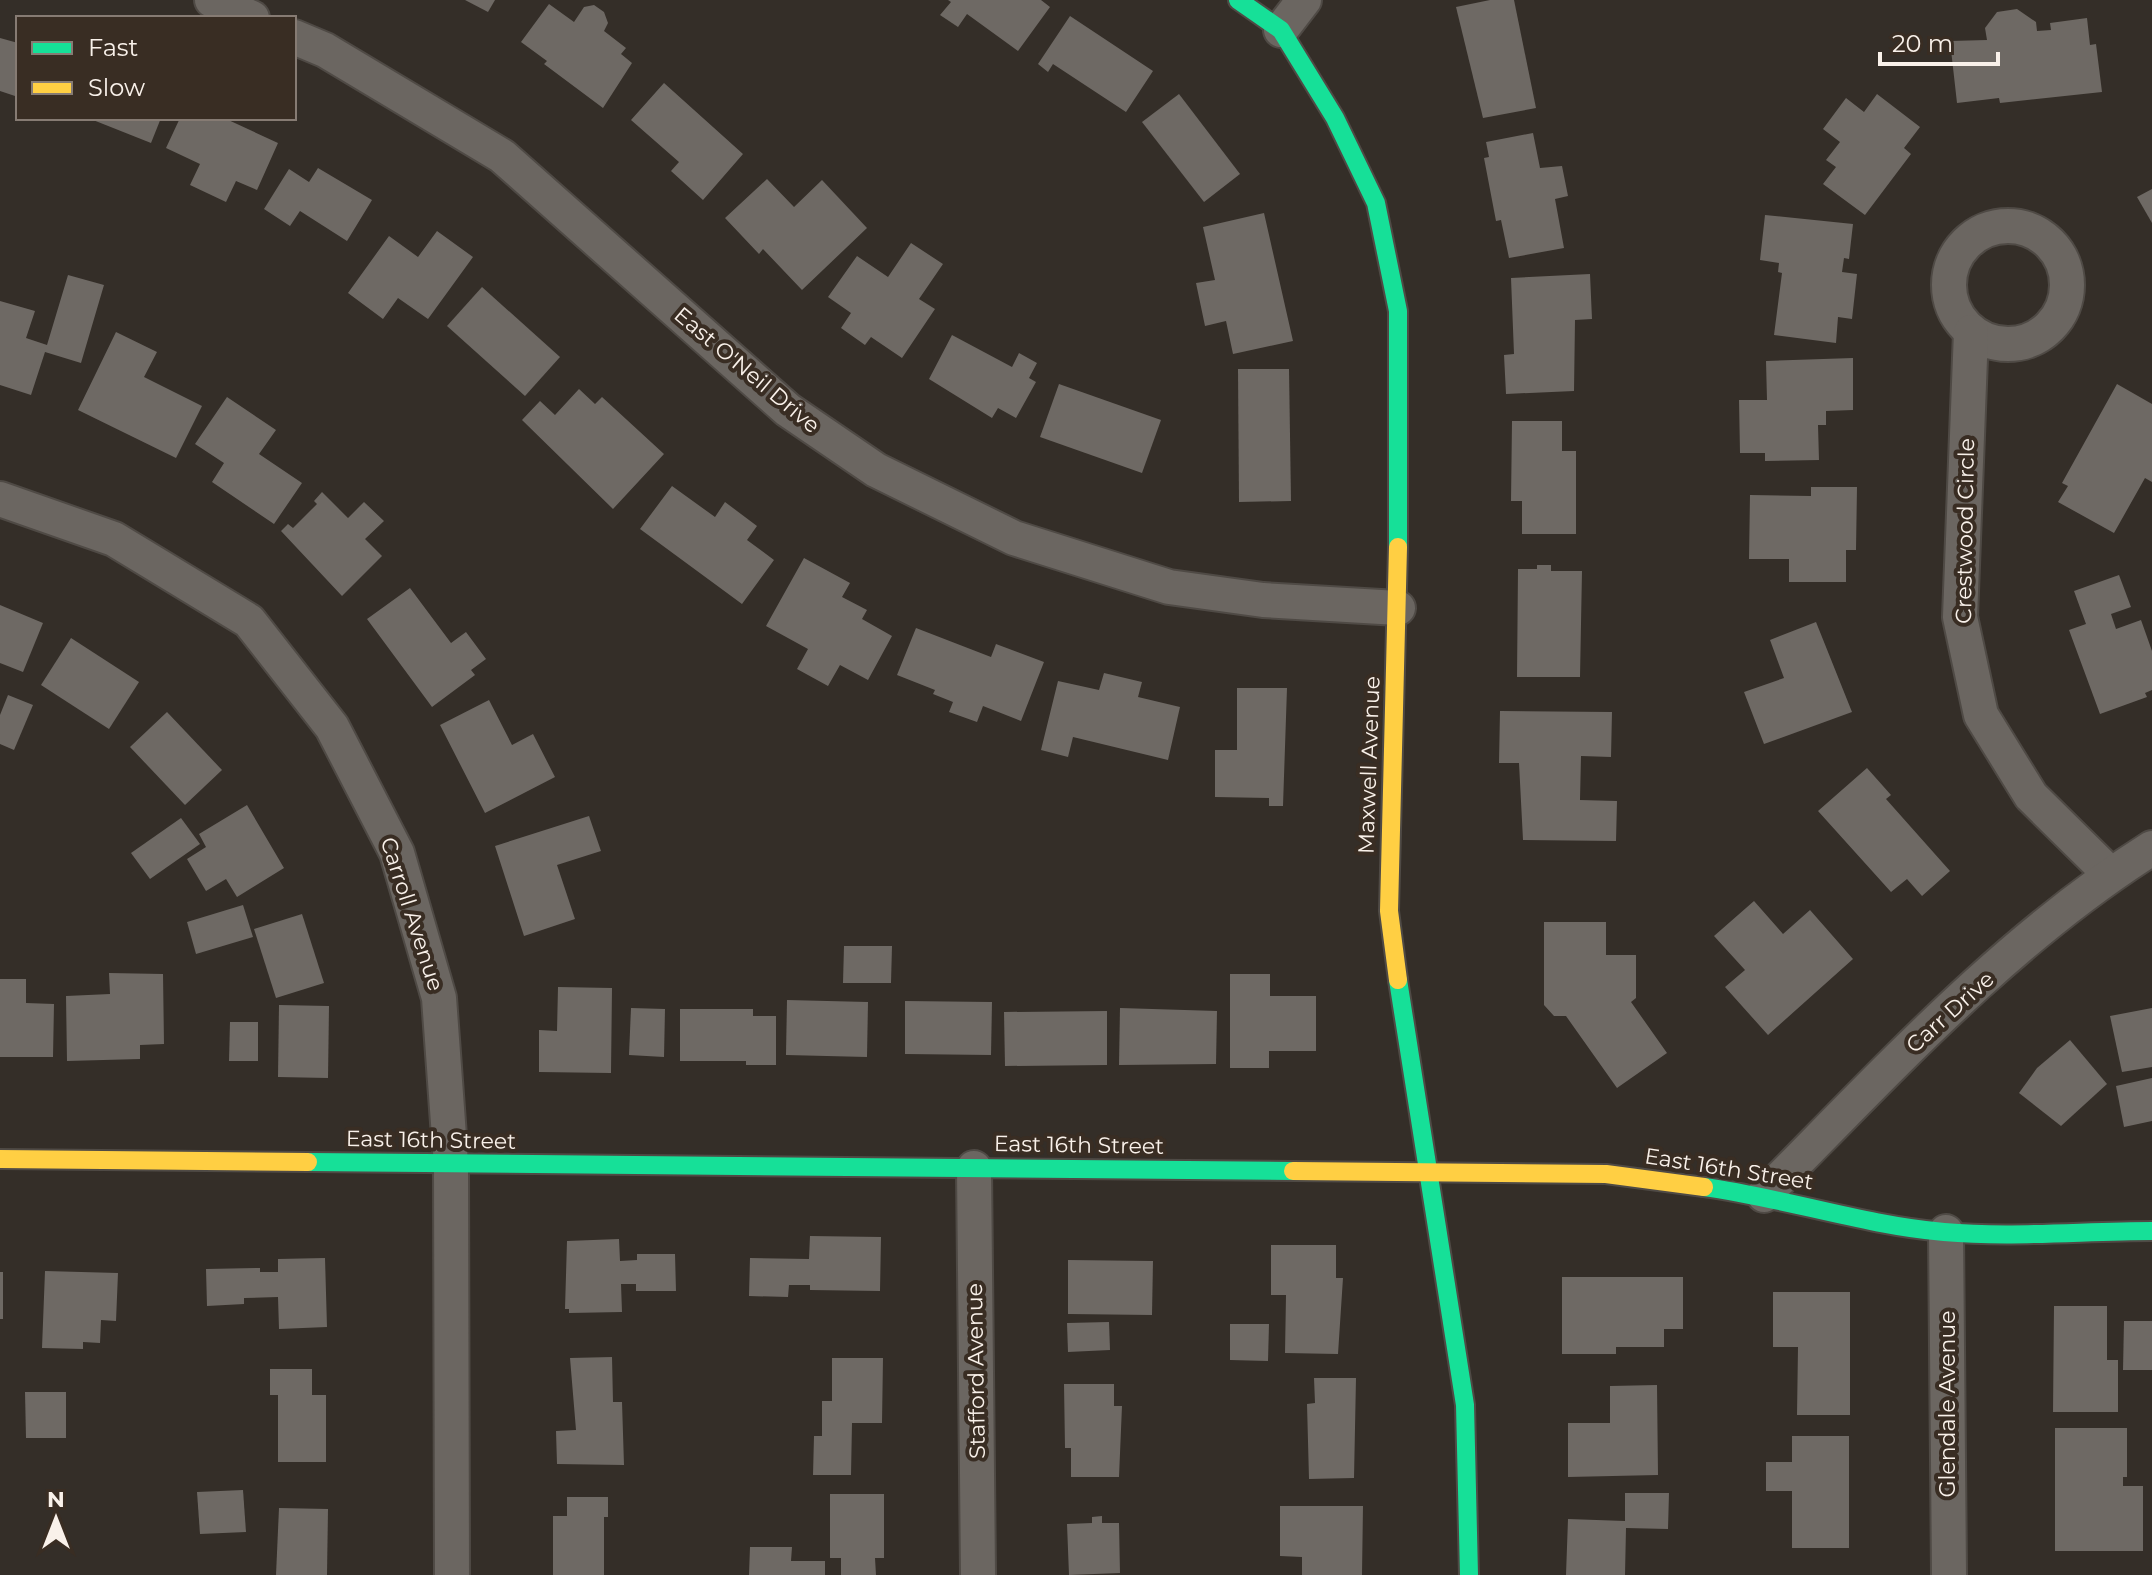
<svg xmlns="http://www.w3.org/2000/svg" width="2152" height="1575" viewBox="0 0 2152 1575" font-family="Montserrat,sans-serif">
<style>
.building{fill:#6e6964}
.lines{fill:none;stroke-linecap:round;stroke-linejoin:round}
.street-casing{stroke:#4f4a45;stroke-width:38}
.fast-casing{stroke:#4f4a45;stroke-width:22}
.slow-casing{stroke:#4f4a45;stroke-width:22}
.street{stroke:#6b6661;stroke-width:34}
.fast{stroke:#16e098;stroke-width:18}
.slow{stroke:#ffcf43;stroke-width:18}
.labels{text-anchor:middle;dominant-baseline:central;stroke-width:8;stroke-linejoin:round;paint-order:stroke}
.street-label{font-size:22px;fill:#f9f1ea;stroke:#392d23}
</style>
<rect width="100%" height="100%" fill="#342e28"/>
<g class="building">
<path d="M465 0H495L488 12Z"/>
<path d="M948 0H1041L1050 7 1018 51 967 14 958 27 940 15 951 2Z"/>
<path d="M1490 0H1514L1536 108 1483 118 1456 7Z"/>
<path d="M549 4 574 22 584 7 594 5 604 12 608 23 604 31 626 48 621 54 632 63 603 108 544 64 547 61 521 42Z"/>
<path d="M2017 9 2036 22 2037 31 2051 30 2050 23 2087 18 2090 45 2096 44 2102 92 2000 103 1999 98 1957 103 1950 41 1987 40 1985 28 1997 12Z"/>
<path d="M1070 16 1153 71 1126 112 1053 64 1048 72 1038 64Z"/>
<path d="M0 38 18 43V97L0 91Z"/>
<path d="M664 83 743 154 703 200 671 171 679 162 631 120Z"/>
<path d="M1179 94 1240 174 1204 202 1142 122Z"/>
<path d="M1877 94 1920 127 1904 148 1911 154 1865 215 1823 184 1836 167 1826 160 1840 142 1823 129 1846 98 1864 112Z"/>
<path d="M88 118H161L151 143Z"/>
<path d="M180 118H224L278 143 257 190 236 181 226 202 190 185 200 164 166 148Z"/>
<path d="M1533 133 1540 168 1562 166 1568 196 1555 199 1564 248 1509 258 1501 220 1496 221 1484 158 1489 157 1486 142Z"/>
<path d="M318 168 372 200 347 241 300 211 290 226 264 209 289 169 309 182Z"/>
<path d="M767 179 794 207 822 180 867 228 802 290 763 249 759 254 725 218Z"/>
<path d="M2152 189V223L2137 197Z"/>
<path d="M1264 213 1293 341 1233 354 1226 321 1205 326 1196 283 1215 280 1203 227Z"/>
<path d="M1765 215 1853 224 1849 259 1844 258 1842 272 1857 274 1852 319 1838 317 1836 343 1774 335 1782 273 1778 272 1779 263 1760 260Z"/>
<path d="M437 231 473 257 428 319 398 298 383 319 348 293 389 236 418 257Z"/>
<path d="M911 243 943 264 919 299 935 309 902 358 871 337 865 345 841 328 851 313 828 297 857 256 888 277Z"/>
<path d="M1590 274 1592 319 1575 320 1574 391 1506 394 1504 355 1514 354 1511 278Z"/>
<path d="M68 275 104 285 81 363 45 352 31 395 0 385V301L35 311 26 338 47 345Z"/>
<path d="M482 287 560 357 525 396 447 326Z"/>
<path d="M116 332 157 352 144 377 202 406 176 458 78 410Z"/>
<path d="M952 335 1012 367 1019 353 1037 363 1029 378 1036 382 1016 418 998 408 992 418 929 379Z"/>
<path d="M1853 358V410L1826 411V425H1818L1819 460 1765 461V453H1740L1739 400H1767L1766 361Z"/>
<path d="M1238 369H1289L1291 501 1239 502Z"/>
<path d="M1059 384 1161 420 1142 473 1040 437Z"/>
<path d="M2117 384 2152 404V482L2145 478 2114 533 2058 502 2068 486 2062 483Z"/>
<path d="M579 389 595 404 602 397 664 454 613 509 522 420 540 401 555 415Z"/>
<path d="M227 397 276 430 259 454 302 483 274 524 212 482 224 463 195 444Z"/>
<path d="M1512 421H1562V451H1576V534H1522V501H1511Z"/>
<path d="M672 486 715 517 725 502 757 526 747 540 774 560 742 604 640 529Z"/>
<path d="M1811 487H1857L1856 550H1846V582H1789V559H1749L1750 495 1811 496Z"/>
<path d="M322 492 348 518 364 502 384 521 365 539 382 556 342 596 281 531 288 524 293 528 317 504 314 501Z"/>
<path d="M804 558 850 583 842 597 867 610 862 619 892 636 868 680 840 665 828 686 797 669 808 649 766 626Z"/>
<path d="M1537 565H1551V571H1582L1580 677H1517L1518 569H1537Z"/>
<path d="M2119 575 2131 607 2111 614 2116 629 2141 620 2152 651V690L2145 693 2147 697 2100 714 2069 630 2086 624 2074 591Z"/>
<path d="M410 588 451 643 466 632 486 659 471 670 475 675 432 707 367 619Z"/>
<path d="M0 605 43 623 23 672 0 663Z"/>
<path d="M1816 622 1852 712 1764 744 1744 692 1784 678 1770 640Z"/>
<path d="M916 628 991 657 996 644 1044 662 1021 721 983 706 977 722 949 712 953 702 933 694 935 690 897 675Z"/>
<path d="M71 638 139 682 109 729 41 685Z"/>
<path d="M1104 673 1142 682 1138 697 1180 707 1168 760 1073 737 1068 757 1041 750 1058 681 1099 690Z"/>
<path d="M1237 688H1287L1283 806H1269V798L1215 797V750H1237Z"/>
<path d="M8 695 33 705 14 750 0 744V715Z"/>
<path d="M489 700 512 745 533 734 555 777 485 813 440 725Z"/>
<path d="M1500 711 1612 712 1611 757 1581 756 1580 800 1617 801 1616 841 1523 840 1519 763H1499Z"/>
<path d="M167 712 222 770 185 805 130 747Z"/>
<path d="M1867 768 1891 795 1886 799 1950 871 1922 896 1907 879 1891 892 1818 811Z"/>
<path d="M247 805 284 868 237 897 226 879 206 891 187 859 206 847 199 834Z"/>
<path d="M589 816 601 851 557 865 575 919 524 936 495 846Z"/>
<path d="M181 818 200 844 150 879 131 853Z"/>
<path d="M1754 901 1783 934 1810 910 1853 959 1768 1035 1725 987 1745 970 1714 936Z"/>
<path d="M243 905 253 937 196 954 187 922Z"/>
<path d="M302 914 324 983 276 998 254 929Z"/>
<path d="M1544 922H1606V955H1636V998L1631 1002 1667 1053 1617 1088 1566 1016H1554L1544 1005Z"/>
<path d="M844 946H892L891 983H843Z"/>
<path d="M109 973 163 974 164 1044 140 1045V1059L67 1061 66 996 110 994Z"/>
<path d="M1230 974H1270V996H1316V1051H1269V1068H1230Z"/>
<path d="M0 979H26V1003L54 1004 53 1057H0Z"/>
<path d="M558 987 612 988 611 1073 539 1072V1030L557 1031Z"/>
<path d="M787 1000 868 1002 867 1057 786 1055Z"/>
<path d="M905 1001 992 1002 991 1055 905 1054Z"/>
<path d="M279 1005 329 1006 328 1078 278 1077Z"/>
<path d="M631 1008 665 1009 664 1057 629 1055Z"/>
<path d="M1120 1008 1217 1011 1216 1064 1119 1065Z"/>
<path d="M2152 1008V1067L2122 1072 2110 1016Z"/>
<path d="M680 1009H753V1016H776V1065H746V1061H680Z"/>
<path d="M1107 1011V1065L1005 1066 1004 1012Z"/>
<path d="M230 1022H258V1061H229Z"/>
<path d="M2070 1040 2107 1084 2061 1126 2019 1093 2037 1068Z"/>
<path d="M2152 1078V1121L2124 1127 2116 1086Z"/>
<path d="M810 1236 881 1237 880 1291 810 1290V1285H789L788 1297 749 1296 750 1258 809 1259Z"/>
<path d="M619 1239 620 1261 637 1260V1254H675L676 1291H636V1284H621L622 1312 569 1313V1309H565L567 1241Z"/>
<path d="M1271 1245H1336V1278H1343L1338 1354 1285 1353 1286 1295H1271Z"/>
<path d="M325 1258 327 1327 279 1329 278 1297 244 1298V1304L207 1306 206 1269 260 1268V1272H278V1259Z"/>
<path d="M1068 1260 1153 1261 1152 1315 1068 1314Z"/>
<path d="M45 1271 118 1273 116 1321 101 1320 100 1343 83 1342V1349L42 1348Z"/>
<rect x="0" y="1272" width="3" height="47"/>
<path d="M1562 1277H1683V1329H1664V1347H1616V1354H1562Z"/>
<path d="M1773 1292H1850V1415H1797L1798 1347H1773Z"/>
<path d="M2054 1306H2107V1360H2118V1412H2053Z"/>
<path d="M2124 1321H2152V1370H2123Z"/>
<path d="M1109 1322 1110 1350 1068 1352 1067 1323Z"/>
<path d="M1230 1324H1269L1268 1361 1230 1360Z"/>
<path d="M612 1357 613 1402H622L624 1465 557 1464 556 1431 576 1430 570 1358Z"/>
<path d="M832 1358H883L882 1423H852L851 1475H813L814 1436H822V1401H832Z"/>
<path d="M270 1369H312V1395H326V1462H278V1395H270Z"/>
<path d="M1314 1378H1356L1354 1478 1309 1479 1307 1404 1315 1403Z"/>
<path d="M1064 1384H1114V1406H1122L1119 1477H1071V1448H1065Z"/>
<path d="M1657 1385 1658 1475 1568 1477V1423H1610V1386Z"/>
<path d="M25 1392H66V1438H26Z"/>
<path d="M2055 1428H2127V1477H2123V1486H2143V1551H2055Z"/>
<path d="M1792 1436H1849V1548H1792V1491H1766V1462H1792Z"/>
<path d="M243 1490 246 1532 200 1534 197 1492Z"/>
<path d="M1625 1493H1669L1668 1529 1626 1528 1625 1575H1566L1568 1519 1625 1521Z"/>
<path d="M830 1494H884V1558H875L876 1575H841V1558H830Z"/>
<path d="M567 1497H608V1517H604V1575H553V1516H567Z"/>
<path d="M1280 1506H1363L1362 1575H1302V1557L1280 1556Z"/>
<path d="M279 1508 328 1509 327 1575H276Z"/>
<path d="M1102 1516V1523H1119L1120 1573 1069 1575 1067 1524 1092 1523V1517Z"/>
<path d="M750 1547H792L791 1561H825V1575H749Z"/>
</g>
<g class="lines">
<g class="street-casing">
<g id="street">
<path d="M212 0 252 18"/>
<path d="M1281 30 1304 0"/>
<path d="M294 37 325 50 502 156 788 410 876 470 1014 538 1169 587 1263 600 1398 608"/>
<circle cx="2008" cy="285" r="59"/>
<path d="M1971 332 1960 617 1981 715 2031 796 2110 874"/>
<path d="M0 499 114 539 249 621 332 727 397 853 439 998 451 1164 452 1575"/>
<path d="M974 1168 978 1575"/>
<path d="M1764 1195C1886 1072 2006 940 2152 848"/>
<path d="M1946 1232 1949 1575"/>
</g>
</g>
<g class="fast-casing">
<g id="fast">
<path d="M1238 0 1281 30 1335 118 1376 203 1398 311V547"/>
<path d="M1398 980 1465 1405 1469 1575"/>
<path d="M308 1162 1293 1171"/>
<path d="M1704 1187C1785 1198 1863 1225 1944 1232 2012 1238 2084 1231 2152 1231"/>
</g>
</g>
<g class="slow-casing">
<g id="slow">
<path d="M1398 547 1389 911 1398 980"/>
<path d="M0 1159 308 1162"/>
<path d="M1293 1171 1606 1174 1704 1187"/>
</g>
</g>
<use href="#street" class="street"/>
<use href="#fast" class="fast"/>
<use href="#slow" class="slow"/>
</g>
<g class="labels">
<g class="street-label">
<text transform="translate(747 370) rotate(40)">East O'Neil Drive</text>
<text transform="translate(1965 531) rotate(-89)">Crestwood Circle</text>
<text transform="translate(1369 765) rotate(-88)">Maxwell Avenue</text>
<text transform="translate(412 914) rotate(72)">Carroll Avenue</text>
<text transform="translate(1950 1012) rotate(-42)">Carr Drive</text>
<text transform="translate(431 1140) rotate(1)">East 16th Street</text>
<text transform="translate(1079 1145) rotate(1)">East 16th Street</text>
<text transform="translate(1729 1169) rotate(9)">East 16th Street</text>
<text transform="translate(976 1371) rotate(-91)">Stafford Avenue</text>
<text transform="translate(1947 1404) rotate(-90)">Glendale Avenue</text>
</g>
</g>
<rect x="16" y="16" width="280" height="104" fill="#392d23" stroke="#867b73" stroke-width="2"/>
<rect x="32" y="42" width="40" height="12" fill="#16e098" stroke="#867b73" stroke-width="2"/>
<text x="88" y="56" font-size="24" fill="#f9f1ea">Fast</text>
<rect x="32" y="82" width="40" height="12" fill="#ffcf43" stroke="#867b73" stroke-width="2"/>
<text x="88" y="96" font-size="24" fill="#f9f1ea">Slow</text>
<g transform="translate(56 1519)" stroke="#392d23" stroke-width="6" paint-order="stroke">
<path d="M0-6L14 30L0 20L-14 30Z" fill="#f9f1ea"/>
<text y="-12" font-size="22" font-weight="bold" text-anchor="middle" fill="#f9f1ea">N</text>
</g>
<path d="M1880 52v12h118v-12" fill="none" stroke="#f9f1ea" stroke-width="4"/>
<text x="1892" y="52" font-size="24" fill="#f9f1ea" stroke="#392d23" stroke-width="6" paint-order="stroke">20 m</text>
</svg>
